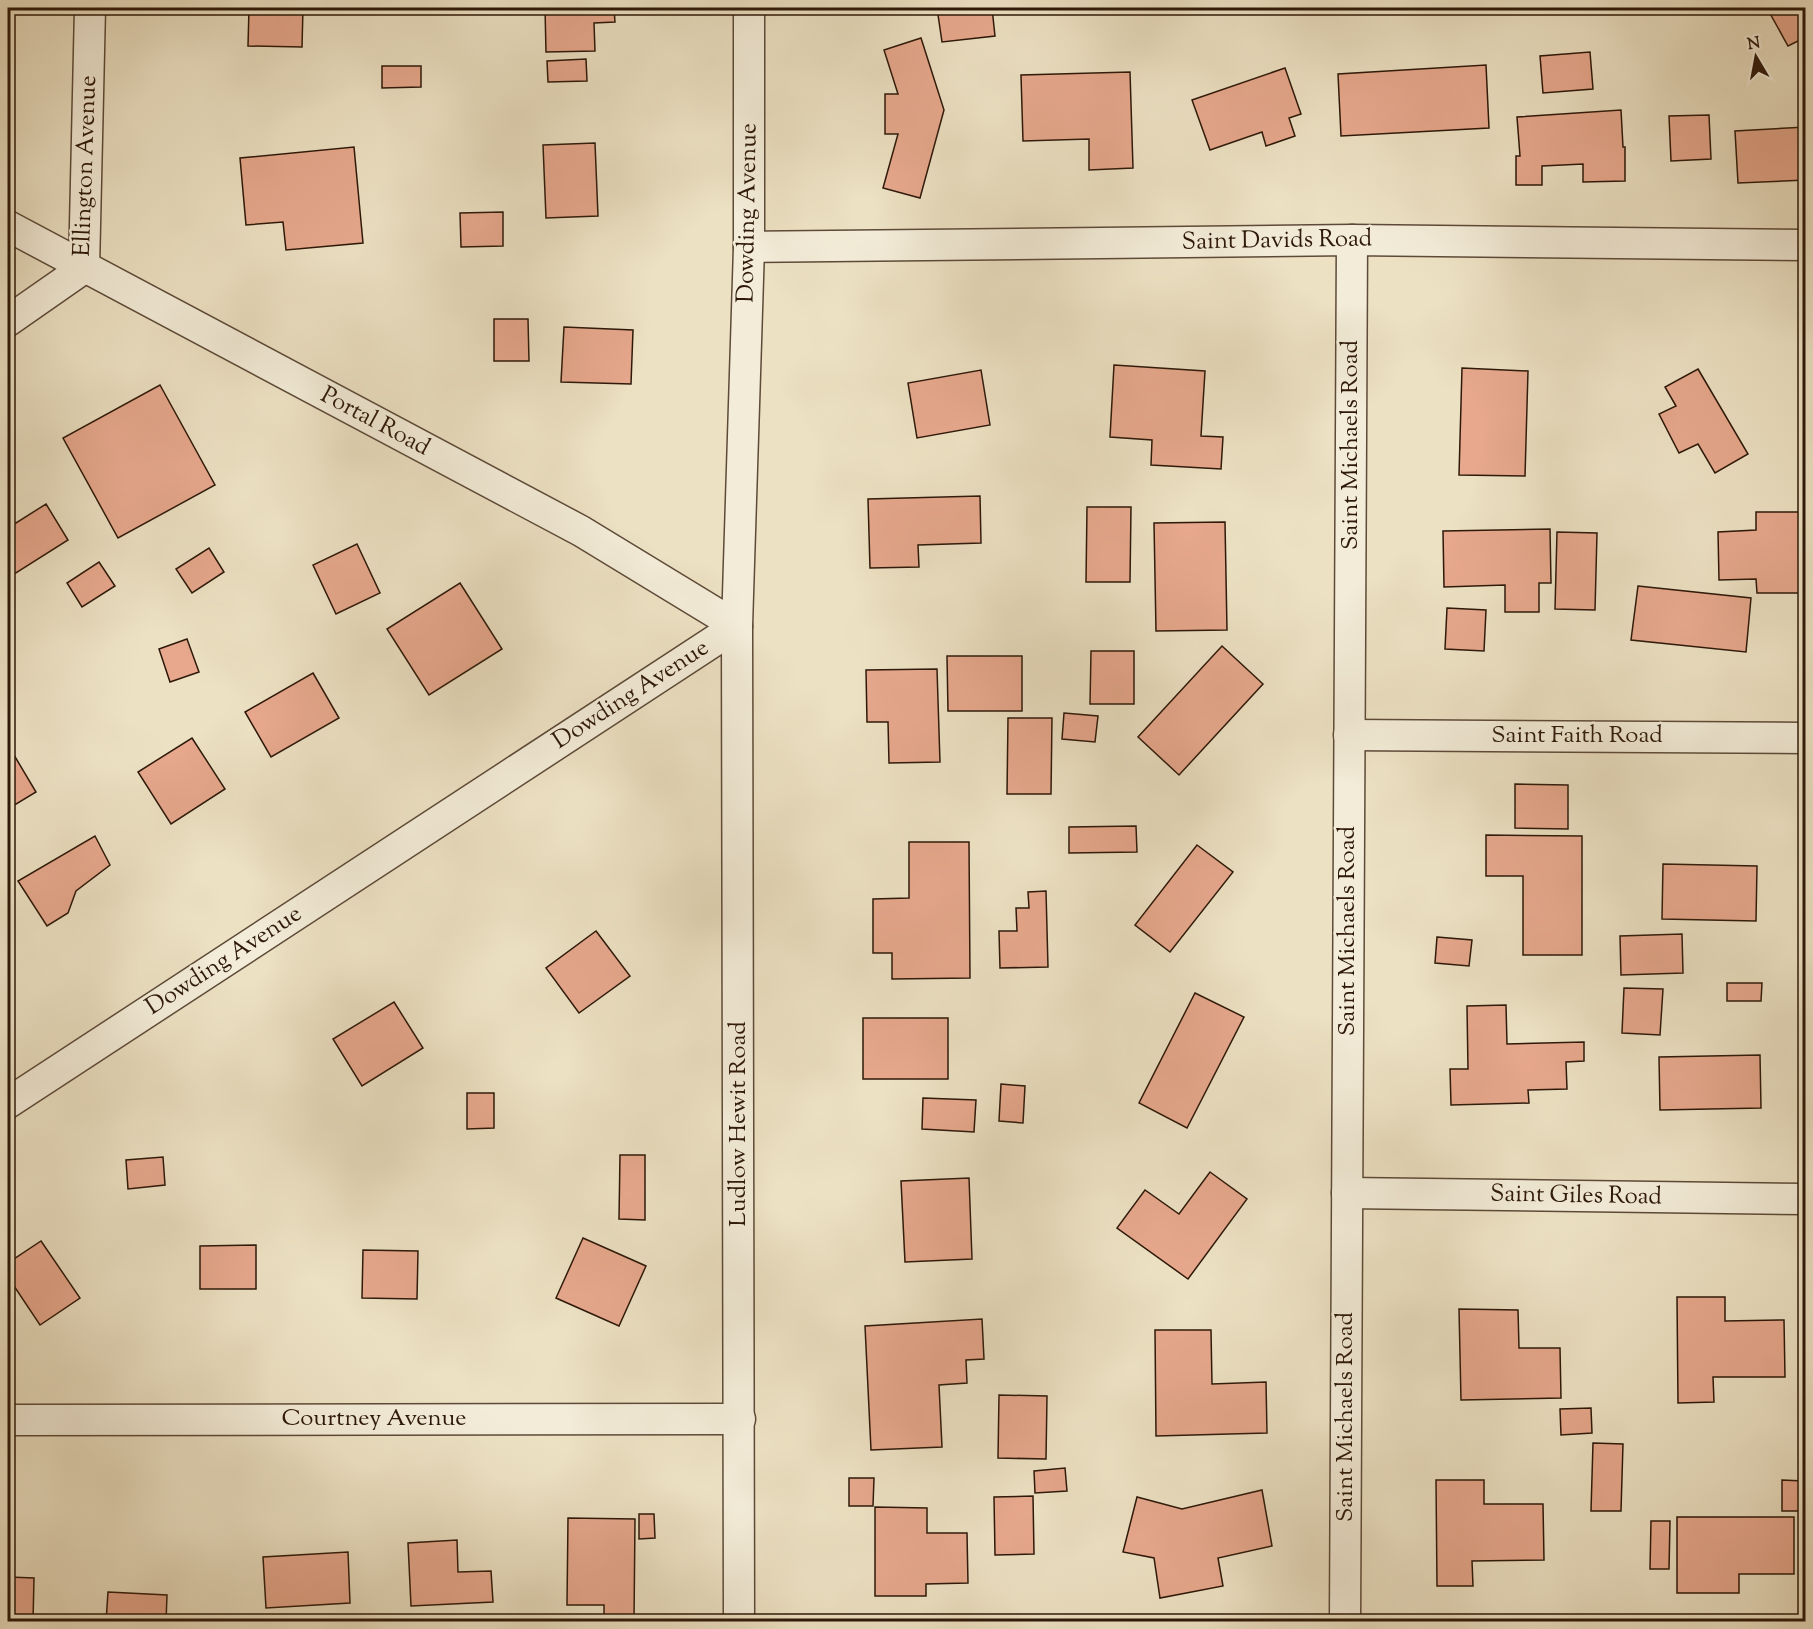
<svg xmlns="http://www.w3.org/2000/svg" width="1813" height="1629" viewBox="0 0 1813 1629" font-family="'Sorts Mill Goudy',serif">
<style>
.building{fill:#e7a88d;stroke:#2d1809;stroke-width:1.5}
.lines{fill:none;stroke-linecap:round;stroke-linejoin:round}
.street-casing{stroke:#5d4a38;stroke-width:33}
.street{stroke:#f3ecd8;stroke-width:30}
.labels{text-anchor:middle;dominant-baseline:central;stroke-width:5;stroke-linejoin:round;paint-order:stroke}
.street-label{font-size:24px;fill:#2d1809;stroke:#f3ecd8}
</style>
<rect width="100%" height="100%" fill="#ece1c3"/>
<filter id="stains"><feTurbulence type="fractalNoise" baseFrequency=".00333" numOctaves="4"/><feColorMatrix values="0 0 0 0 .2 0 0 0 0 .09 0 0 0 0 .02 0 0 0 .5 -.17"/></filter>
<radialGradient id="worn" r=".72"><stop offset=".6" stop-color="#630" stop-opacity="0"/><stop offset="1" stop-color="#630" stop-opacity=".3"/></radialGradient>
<g class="building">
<path d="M249 8H303L302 47 248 46Z"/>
<path d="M545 8H614L615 22 594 23 595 51 546 52Z"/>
<path d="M937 8H992L995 36 942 42Z"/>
<path d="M1767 8H1806V37L1788 46Z"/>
<path d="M921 38 944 110 920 198 883 188 898 134H885V94H898L884 50Z"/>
<path d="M1590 52 1593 89 1543 93 1540 56Z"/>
<path d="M586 59 587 81 548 82 547 61Z"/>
<path d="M1486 65 1489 128 1341 136 1338 74Z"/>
<path d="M382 66H421V87L382 88Z"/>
<path d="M1285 68 1301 114 1289 118 1295 136 1266 146 1262 132 1210 150 1192 100Z"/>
<path d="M1130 72 1133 168 1089 170V139L1023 141 1021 75Z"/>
<path d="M1621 110 1623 147H1625V181L1583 182V164L1542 166V185H1516V156H1520L1517 117Z"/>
<path d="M1709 115 1711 159 1671 161 1669 116Z"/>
<path d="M1806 127V180L1738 183 1735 131Z"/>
<path d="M595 143 598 216 546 218 543 145Z"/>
<path d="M354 147 363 243 286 250 283 222 246 225 240 158Z"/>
<path d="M503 212V246L461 247 460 213Z"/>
<path d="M494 319H528L529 361H494Z"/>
<path d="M564 327 633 330 631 384 561 382Z"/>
<path d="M1114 365 1205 371 1201 436 1223 437 1221 469 1151 465 1152 440 1110 437Z"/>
<path d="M1462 368 1528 371 1525 476 1459 475Z"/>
<path d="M1698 369 1748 454 1715 473 1698 444 1679 453 1659 414 1676 406 1665 387Z"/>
<path d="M981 370 990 425 917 438 908 383Z"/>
<path d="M160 385 215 485 118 538 63 438Z"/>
<path d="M980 496 981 543 918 545 919 567 870 568 868 499Z"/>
<path d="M46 504 68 540 8 578V528Z"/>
<path d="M1087 507H1131L1130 582H1086Z"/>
<path d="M1756 512H1802L1803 593H1757L1756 579 1719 580 1718 532 1756 530Z"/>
<path d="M1225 522 1227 630 1156 631 1154 523Z"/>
<path d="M1550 529 1551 583H1539V612H1505V585L1444 587 1443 531Z"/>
<path d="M1557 532 1597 533 1595 610 1555 609Z"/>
<path d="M357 544 380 593 336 614 313 565Z"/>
<path d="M209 548 224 572 192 593 176 569Z"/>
<path d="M99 562 115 586 82 607 67 583Z"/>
<path d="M460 583 502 649 429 695 387 629Z"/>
<path d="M1638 586 1751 598 1746 652 1631 640Z"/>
<path d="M1447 608 1486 610 1484 651 1445 649Z"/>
<path d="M187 639 199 672 170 682 159 649Z"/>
<path d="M1222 646 1263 684 1179 775 1138 737Z"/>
<path d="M1091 651H1134V704H1090Z"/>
<path d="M947 656H1022V711H948Z"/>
<path d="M937 669 940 762 889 763 888 722H867L866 670Z"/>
<path d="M313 673 339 718 271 757 245 712Z"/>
<path d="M1064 713 1098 716 1095 742 1062 739Z"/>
<path d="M1008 718H1052L1051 794H1007Z"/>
<path d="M192 738 225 789 171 824 138 772Z"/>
<path d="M11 750 36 792 8 809V752Z"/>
<path d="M1515 784 1568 785V829L1515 828Z"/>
<path d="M1136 826 1137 852 1069 853V827Z"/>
<path d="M1486 835 1582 836V955H1523V876H1486Z"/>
<path d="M95 836 110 865 76 891 68 913 47 926 18 881Z"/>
<path d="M909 842H969L970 978 892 979V953H873V899L909 898Z"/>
<path d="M1197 845 1233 872 1170 952 1135 925Z"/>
<path d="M1663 864 1757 866 1756 921 1662 919Z"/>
<path d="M1046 891 1048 967 1000 968 999 931H1017L1016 908H1029L1028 892Z"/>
<path d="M596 931 630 976 579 1013 546 968Z"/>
<path d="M1682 934 1683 973 1621 975 1620 936Z"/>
<path d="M1437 937 1472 940 1469 966 1435 963Z"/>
<path d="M1727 983H1762L1761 1001H1727Z"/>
<path d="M1624 988 1663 989 1660 1035 1622 1033Z"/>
<path d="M1195 993 1244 1017 1187 1128 1139 1103Z"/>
<path d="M394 1002 423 1048 362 1086 333 1039Z"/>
<path d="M1506 1005 1507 1044 1584 1042V1061L1566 1062 1567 1089 1528 1090 1529 1103 1451 1105 1450 1069H1468L1467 1006Z"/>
<rect x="863" y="1018" width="85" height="61"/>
<path d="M1760 1055 1761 1108 1660 1110 1659 1057Z"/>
<path d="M1001 1084 1025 1086 1023 1123 999 1121Z"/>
<path d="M467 1093H494V1128L467 1129Z"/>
<path d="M923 1098 976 1100 974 1132 922 1129Z"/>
<path d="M620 1155H645V1220L619 1219Z"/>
<path d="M163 1157 165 1185 128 1189 126 1160Z"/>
<path d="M1210 1172 1247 1199 1188 1279 1117 1228 1145 1190 1179 1214Z"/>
<path d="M969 1178 972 1259 905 1262 901 1181Z"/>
<path d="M583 1238 646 1266 619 1326 556 1298Z"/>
<path d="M41 1241 80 1298 40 1325 8 1277V1263Z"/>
<path d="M256 1245V1289H200V1246Z"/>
<path d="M363 1250 418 1251 417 1299 362 1298Z"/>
<path d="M1677 1297H1725V1321L1784 1320 1785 1377H1713L1714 1402 1678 1403Z"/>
<path d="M1459 1309 1518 1310 1519 1348H1560L1561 1398 1461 1400Z"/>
<path d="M982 1319 984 1359 966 1360 967 1383 939 1385 942 1447 871 1450 865 1326Z"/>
<path d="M1155 1330H1211L1212 1384 1266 1382 1267 1433 1156 1436Z"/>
<path d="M999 1395 1047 1396 1046 1459 998 1458Z"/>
<path d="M1591 1408 1592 1433 1561 1435 1560 1409Z"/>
<path d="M1593 1443 1623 1444 1621 1511H1591Z"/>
<path d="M1065 1468 1067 1491 1035 1493 1034 1471Z"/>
<path d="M849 1478H874L873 1506H849Z"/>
<path d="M1436 1480H1484V1504H1543L1544 1560 1472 1561 1473 1586H1437Z"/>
<path d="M1782 1480 1803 1481 1802 1511H1782Z"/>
<path d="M1262 1490 1272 1546 1218 1558 1223 1586 1160 1598 1154 1558 1123 1552 1137 1497 1182 1509Z"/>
<path d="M1033 1496 1034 1554 995 1555 994 1497Z"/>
<path d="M875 1507 927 1508V1533H967L968 1583 926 1584V1596H875Z"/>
<path d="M639 1514H654L655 1538 639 1539Z"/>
<path d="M1677 1517H1794V1574H1739V1593H1677Z"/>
<path d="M568 1518 635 1519 634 1622H604V1605H567Z"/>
<path d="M1651 1521H1670L1669 1569H1650Z"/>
<path d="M457 1540 458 1572 491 1571 493 1602 411 1606 408 1543Z"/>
<path d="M348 1552 350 1603 266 1608 263 1557Z"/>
<path d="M8 1577 34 1578 33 1622H8Z"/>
<path d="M108 1592 167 1595 166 1622H106Z"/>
</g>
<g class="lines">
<g class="street-casing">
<g id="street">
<path d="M8 226 581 531 737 626 739 1622"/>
<path d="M749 247 1352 240 1806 245"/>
<path d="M8 321 84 268 90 8"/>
<path d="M1349 735 1806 738"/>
<path d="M8 1103 737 626 749 247V8"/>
<path d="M1347 1193 1806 1199"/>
<path d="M8 1420 740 1419"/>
<path d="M1345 1622 1352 240"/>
</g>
</g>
<use href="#street" class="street"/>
</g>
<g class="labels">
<g class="street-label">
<text transform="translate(86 166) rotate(-88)">Ellington Avenue</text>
<text transform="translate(748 213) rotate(-89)">Dowding Avenue</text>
<text transform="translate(1277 241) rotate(-1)">Saint Davids Road</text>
<text transform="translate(375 422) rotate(28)">Portal Road</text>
<text transform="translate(1351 445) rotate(-90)">Saint Michaels Road</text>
<text transform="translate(631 695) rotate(-33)">Dowding Avenue</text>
<text x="1577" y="736">Saint Faith Road</text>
<text transform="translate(1348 931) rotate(-90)">Saint Michaels Road</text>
<text transform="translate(224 961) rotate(-33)">Dowding Avenue</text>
<text transform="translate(739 1124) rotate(-90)">Ludlow Hewit Road</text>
<text transform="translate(1576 1196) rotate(1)">Saint Giles Road</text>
<text transform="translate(1346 1417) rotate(-90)">Saint Michaels Road</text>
<text x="374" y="1419">Courtney Avenue</text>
</g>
</g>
<rect width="1813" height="1629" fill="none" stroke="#ece1c3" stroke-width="30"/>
<rect x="9" y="9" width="1795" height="1611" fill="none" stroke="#2d1809" stroke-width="3"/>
<rect x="15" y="15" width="1783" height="1599" fill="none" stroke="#2d1809" stroke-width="1.5"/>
<g transform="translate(1756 57) rotate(350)" stroke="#f3ecd8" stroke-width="4.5" paint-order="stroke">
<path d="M0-4.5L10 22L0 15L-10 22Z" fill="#2d1809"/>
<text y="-9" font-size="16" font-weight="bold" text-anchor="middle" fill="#2d1809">N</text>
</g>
<rect width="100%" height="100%" filter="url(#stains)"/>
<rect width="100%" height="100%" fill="url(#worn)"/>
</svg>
